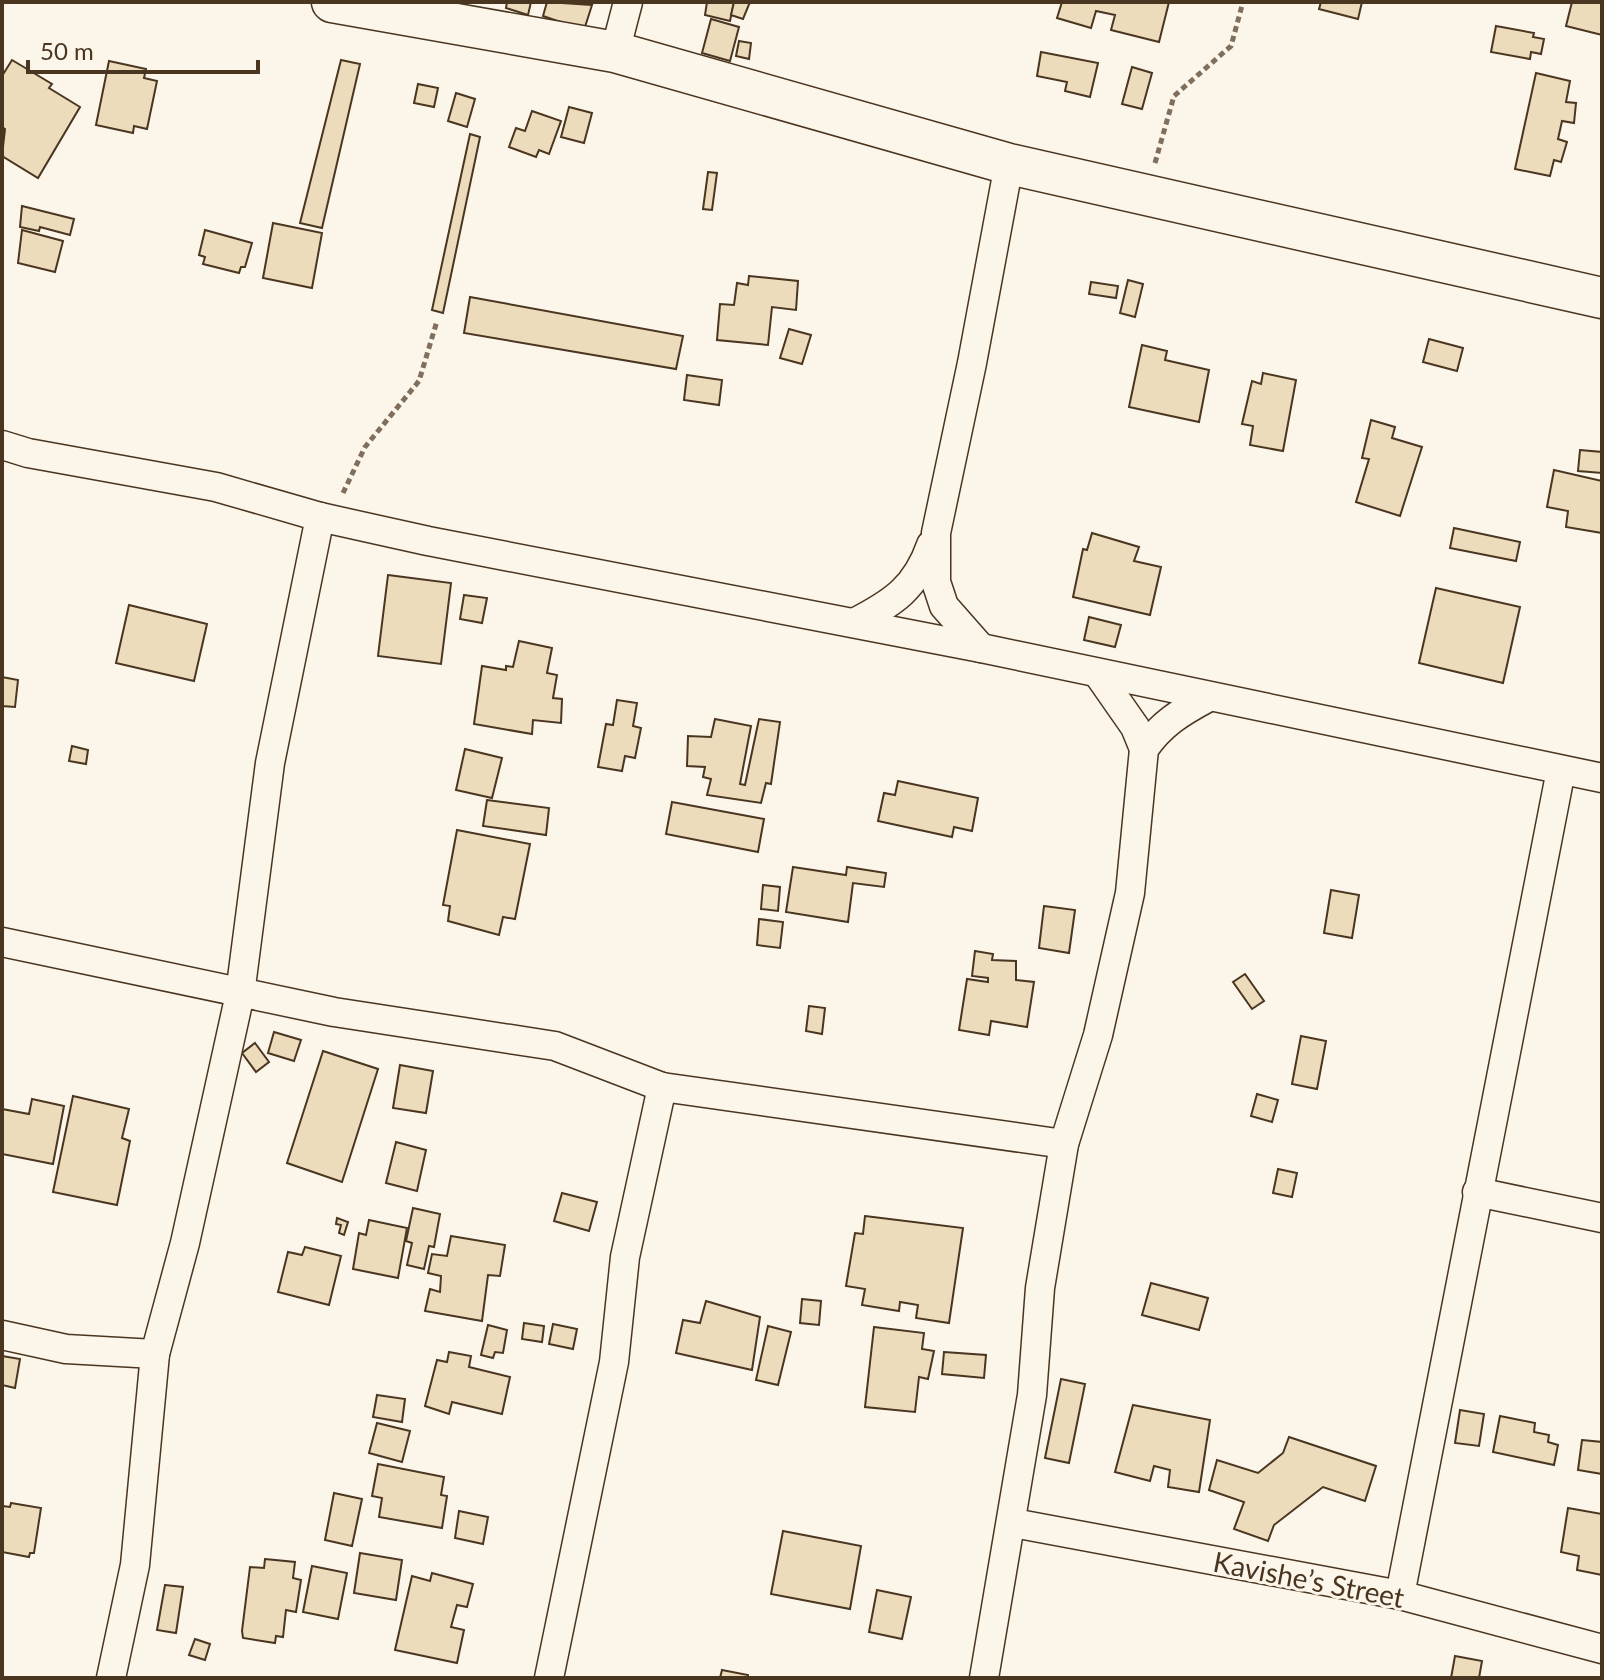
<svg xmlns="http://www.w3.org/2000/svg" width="1604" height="1680" viewBox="0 0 1604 1680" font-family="Lato,sans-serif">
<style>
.building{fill:#ecdcbc;stroke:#4a3520;stroke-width:2}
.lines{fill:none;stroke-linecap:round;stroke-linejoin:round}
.street-casing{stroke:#4a3520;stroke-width:31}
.secondary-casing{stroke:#4a3520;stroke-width:43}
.path{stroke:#7f6f5c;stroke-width:5;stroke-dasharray:6 4;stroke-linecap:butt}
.street{stroke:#fbf6e9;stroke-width:28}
.secondary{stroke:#fbf6e9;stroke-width:40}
.labels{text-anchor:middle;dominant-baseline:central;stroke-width:6;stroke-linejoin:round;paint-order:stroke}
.street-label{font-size:28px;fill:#4a3520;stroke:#fbf6e9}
</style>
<rect width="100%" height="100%" fill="#fbf6e9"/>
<g class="building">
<path d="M507 2H531L528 15 506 8Z"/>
<path d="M547 2 592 5 584 30 543 16Z"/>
<path d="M707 2H734L730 21 705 15Z"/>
<path d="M734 2H750L743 19 731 15Z"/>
<path d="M1062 2H1169L1159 42 1111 30 1115 15 1096 11 1091 28 1057 18Z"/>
<path d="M1321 2H1362L1358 19 1319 9Z"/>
<path d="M1572 2H1602V35L1566 26Z"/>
<path d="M711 19 739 27 730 61 702 53Z"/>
<path d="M1496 26 1534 33 1533 37 1544 39 1541 54 1531 52 1530 59 1491 52Z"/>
<path d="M739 41 751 43 749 59 736 56Z"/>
<path d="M1041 52 1098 63 1090 97 1065 91 1067 82 1037 76Z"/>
<path d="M12 60 52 84 49 88 80 107 38 178 2 156 5 129 2 127V76Z"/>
<path d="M341 60 360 64 322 228 300 223Z"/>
<path d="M109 61 146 69 144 78 157 81 147 129 134 126 133 133 96 125Z"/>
<path d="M1132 67 1152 73 1142 109 1122 104Z"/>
<path d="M1536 73 1570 81 1566 102 1576 103 1574 123 1562 121 1558 139 1567 142 1561 162 1554 160 1550 176 1515 169Z"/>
<path d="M418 84 438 88 434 107 414 103Z"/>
<path d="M456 93 475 99 467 127 448 121Z"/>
<path d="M569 107 592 113 584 143 561 137Z"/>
<path d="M532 111 561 121 549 154 539 150 536 157 509 147 516 128 525 131Z"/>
<path d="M470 134 480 137 443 313 432 310Z"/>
<path d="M708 172 717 173 712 210 703 209Z"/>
<path d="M22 206 74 219 70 235 40 227 39 231 20 227Z"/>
<path d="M273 223 322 233 312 288 263 278Z"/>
<path d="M22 230 63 241 55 272 18 263Z"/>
<path d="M205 230 252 243 245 267H241L239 273 203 264 205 257 199 255Z"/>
<path d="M749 276 798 281 796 310 772 307 768 345 717 340 720 304 734 305 737 283 748 285Z"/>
<path d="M1128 280 1143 284 1135 317 1120 313Z"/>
<path d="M1091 282 1118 286 1116 298 1089 294Z"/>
<path d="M470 297 683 336 676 369 464 333Z"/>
<path d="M789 329 811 335 802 364 780 358Z"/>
<path d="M1429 339 1463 348 1457 371 1423 362Z"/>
<path d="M1142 345 1167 351 1165 360 1209 370 1199 422 1129 407Z"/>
<path d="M1263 373 1296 380 1283 451 1250 445 1253 426 1242 424 1252 381 1261 384Z"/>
<path d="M687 375 722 380 719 405 684 400Z"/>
<path d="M1371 420 1395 427 1392 438 1422 447 1400 516 1356 502 1369 459 1362 458Z"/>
<path d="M1580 450 1602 452V473L1578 471Z"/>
<path d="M1554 470 1602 481V533L1566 527 1568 511 1547 507Z"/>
<path d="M1454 528 1520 542 1516 561 1450 548Z"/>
<path d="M1092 533 1139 547 1134 561 1161 567 1150 615 1073 597 1083 549 1087 550Z"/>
<path d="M388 575 451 583 441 664 378 656Z"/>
<path d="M1436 588 1520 607 1503 683 1419 663Z"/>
<path d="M464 595 487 598 482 623 460 619Z"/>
<path d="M129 605 207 624 194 681 116 663Z"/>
<path d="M1089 617 1121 625 1115 647 1084 640Z"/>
<path d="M519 641 552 648 547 673 557 675 553 698 562 699 561 723 533 720 532 734 474 724 482 666 506 670V666L513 667Z"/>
<path d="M2 677 18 680 15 707 2 706Z"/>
<path d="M617 700 637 703 633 726 641 728 635 758 625 756 622 771 598 767 606 724 613 725Z"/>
<path d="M715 719 751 726 740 784 745 785 759 719 780 722 771 784 766 783 761 803 707 795 711 779 703 777 705 767 687 766 688 736 711 737Z"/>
<path d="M72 746 88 750 86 764 69 761Z"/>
<path d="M465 749 502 758 492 798 456 790Z"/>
<path d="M898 781 978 798 972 831 954 827 952 837 878 821 884 793 895 795Z"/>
<path d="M487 800 549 808 546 835 483 826Z"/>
<path d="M672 802 764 819 758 852 666 834Z"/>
<path d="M457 830 530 844 515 919 503 917 499 935 448 921 450 906 443 905Z"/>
<path d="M793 867 846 875 847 867 886 873 884 887 853 883 848 922 786 912Z"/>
<path d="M763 885 780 887 778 911 761 909Z"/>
<path d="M1331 890 1359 895 1352 938 1324 933Z"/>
<path d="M1044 906 1075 910 1069 953 1039 948Z"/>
<path d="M759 919 783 922 780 948 757 945Z"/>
<path d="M975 951 993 954 992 960 1016 961V980L1034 982 1027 1027 991 1021 989 1035 959 1030 967 979 988 982V978L972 976Z"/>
<path d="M1245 974 1264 1001 1252 1009 1233 982Z"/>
<path d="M809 1006 825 1008 822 1034 806 1031Z"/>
<path d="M274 1032 301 1040 294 1061 268 1053Z"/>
<path d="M1301 1036 1326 1041 1317 1089 1292 1084Z"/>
<path d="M255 1043 269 1062 256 1072 242 1053Z"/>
<path d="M323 1051 378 1069 342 1182 287 1163Z"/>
<path d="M400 1065 433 1071 426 1113 393 1108Z"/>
<path d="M1257 1094 1278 1100 1272 1122 1251 1116Z"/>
<path d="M73 1096 129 1109 122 1138 130 1141 117 1205 53 1192Z"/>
<path d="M32 1099 64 1106 53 1164 2 1154V1109L29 1114Z"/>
<path d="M396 1142 426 1150 417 1191 386 1183Z"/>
<path d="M1278 1169 1297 1173 1292 1197 1273 1193Z"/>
<path d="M562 1193 597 1202 589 1231 554 1221Z"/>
<path d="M413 1208 440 1214 434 1247 429 1246 424 1269 407 1265 412 1243 406 1241Z"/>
<path d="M865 1216 963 1228 949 1323 916 1318 918 1305 900 1302 899 1311 862 1305 865 1289 846 1286 855 1233 863 1234Z"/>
<path d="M337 1218 348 1222 344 1235 339 1233 341 1225 336 1224Z"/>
<path d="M369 1220 407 1228 398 1278 353 1269 359 1233 366 1235Z"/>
<path d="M451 1236 505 1245 500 1276 488 1275 482 1321 425 1311 430 1289 440 1292 441 1276 428 1273 432 1254 447 1256Z"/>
<path d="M305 1247 341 1256 329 1305 278 1292 288 1252 302 1255Z"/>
<path d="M1151 1283 1208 1298 1199 1330 1142 1315Z"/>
<path d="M802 1299 821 1301 819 1325 800 1323Z"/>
<path d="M706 1301 760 1317 752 1370 676 1353 683 1320 700 1323Z"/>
<path d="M524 1323 544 1326 542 1342 522 1339Z"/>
<path d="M553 1324 577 1329 573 1349 549 1344Z"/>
<path d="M488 1325 507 1330 503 1353 495 1352 493 1358 481 1355Z"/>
<path d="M768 1326 791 1332 778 1385 756 1380Z"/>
<path d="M874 1327 924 1333 922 1349 934 1351 928 1379 919 1377 915 1412 865 1407Z"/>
<path d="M449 1352 471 1356 469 1367 510 1377 502 1414 452 1402 449 1414 425 1406 437 1360 447 1362Z"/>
<path d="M944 1352 986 1355 984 1378 942 1374Z"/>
<path d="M2 1356 20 1359 15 1388 2 1385Z"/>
<path d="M1061 1379 1085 1384 1069 1463 1045 1458Z"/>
<path d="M377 1395 405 1399 402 1422 373 1417Z"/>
<path d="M1133 1405 1210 1420 1199 1492 1168 1487 1170 1470 1154 1466 1150 1481 1115 1472Z"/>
<path d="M1460 1410 1484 1414 1479 1446 1455 1443Z"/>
<path d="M1500 1416 1535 1423 1534 1432 1549 1435 1548 1442 1558 1445 1554 1465 1493 1452Z"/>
<path d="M377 1423 410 1431 402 1462 369 1453Z"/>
<path d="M1289 1437 1376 1466 1365 1501 1323 1487 1274 1525 1268 1541 1234 1529 1244 1502 1209 1490 1217 1460 1258 1473 1283 1453Z"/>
<path d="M1582 1440 1602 1442V1474L1578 1470Z"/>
<path d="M378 1464 444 1477 441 1495 447 1496 442 1528 379 1517 382 1498 372 1496Z"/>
<path d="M334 1493 362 1499 352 1546 325 1540Z"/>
<path d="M11 1503 41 1508 34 1553H30L29 1557 2 1552V1506L10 1507Z"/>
<path d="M1568 1508 1602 1514V1575L1577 1570 1579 1556 1561 1552Z"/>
<path d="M459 1511 488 1517 483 1544 455 1538Z"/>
<path d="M783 1531 861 1546 850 1609 771 1594Z"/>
<path d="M360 1553 402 1560 396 1600 354 1593Z"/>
<path d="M265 1559 295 1562 293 1578 301 1580 296 1612 286 1610 283 1637 276 1636 275 1643 243 1638 242 1631 250 1567 264 1568Z"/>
<path d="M312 1566 347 1573 338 1619 303 1612Z"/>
<path d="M432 1573 473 1584 467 1607 457 1605 451 1627 464 1630 457 1663 395 1650 412 1576 430 1581Z"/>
<path d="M165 1585 183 1587 176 1633 157 1630Z"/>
<path d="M877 1590 911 1597 902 1639 869 1632Z"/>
<path d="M195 1639 210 1644 205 1660 189 1655Z"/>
<path d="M1455 1656 1482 1661 1479 1678H1451Z"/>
<path d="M722 1670 748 1675V1678H720Z"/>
</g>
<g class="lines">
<g class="street-casing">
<g id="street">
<path d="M615 52 628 2"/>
<path d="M2 445 28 453 216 487 320 517 428 541 981 648 1602 778"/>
<path d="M854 623C893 603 916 588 931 545"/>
<path d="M981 648 944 606 936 582V533L972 363 1009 164"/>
<path d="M1098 674 1135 727 1144 749"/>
<path d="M2 942 334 1012 555 1046 662 1087 1064 1144"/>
<path d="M1477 1192 1602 1218"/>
<path d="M2 1335 66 1349 155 1354"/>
<path d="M1013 1523 1400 1595 1602 1649"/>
<path d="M1400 1595 1561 770"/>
<path d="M111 1678 135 1565 155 1354 185 1243 240 994 270 763 320 517"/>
<path d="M549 1678 614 1362 625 1257 662 1087"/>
<path d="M984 1678 1032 1395 1040 1288 1064 1144 1098 1035 1130 893 1144 749C1161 724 1181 712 1207 698"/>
</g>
</g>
<g class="secondary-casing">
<path id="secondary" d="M332 2 615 52 1009 164 1602 298"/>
</g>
<g class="path">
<path d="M1155 163 1174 96 1231 46 1243 2"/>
<path d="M343 493 365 447 419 381 437 321"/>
</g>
<use href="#street" class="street"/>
<use href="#secondary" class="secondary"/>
</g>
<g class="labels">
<g class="street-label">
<text transform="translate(1309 1579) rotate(11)">Kavishe’s Street</text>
</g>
</g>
<rect width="1604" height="1680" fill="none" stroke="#4a3520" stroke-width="8"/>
<path d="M28 60v12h230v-12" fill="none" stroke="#4a3520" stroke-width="4"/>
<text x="40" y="60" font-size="24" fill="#4a3520" stroke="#fbf6e9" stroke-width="6" paint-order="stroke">50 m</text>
</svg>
